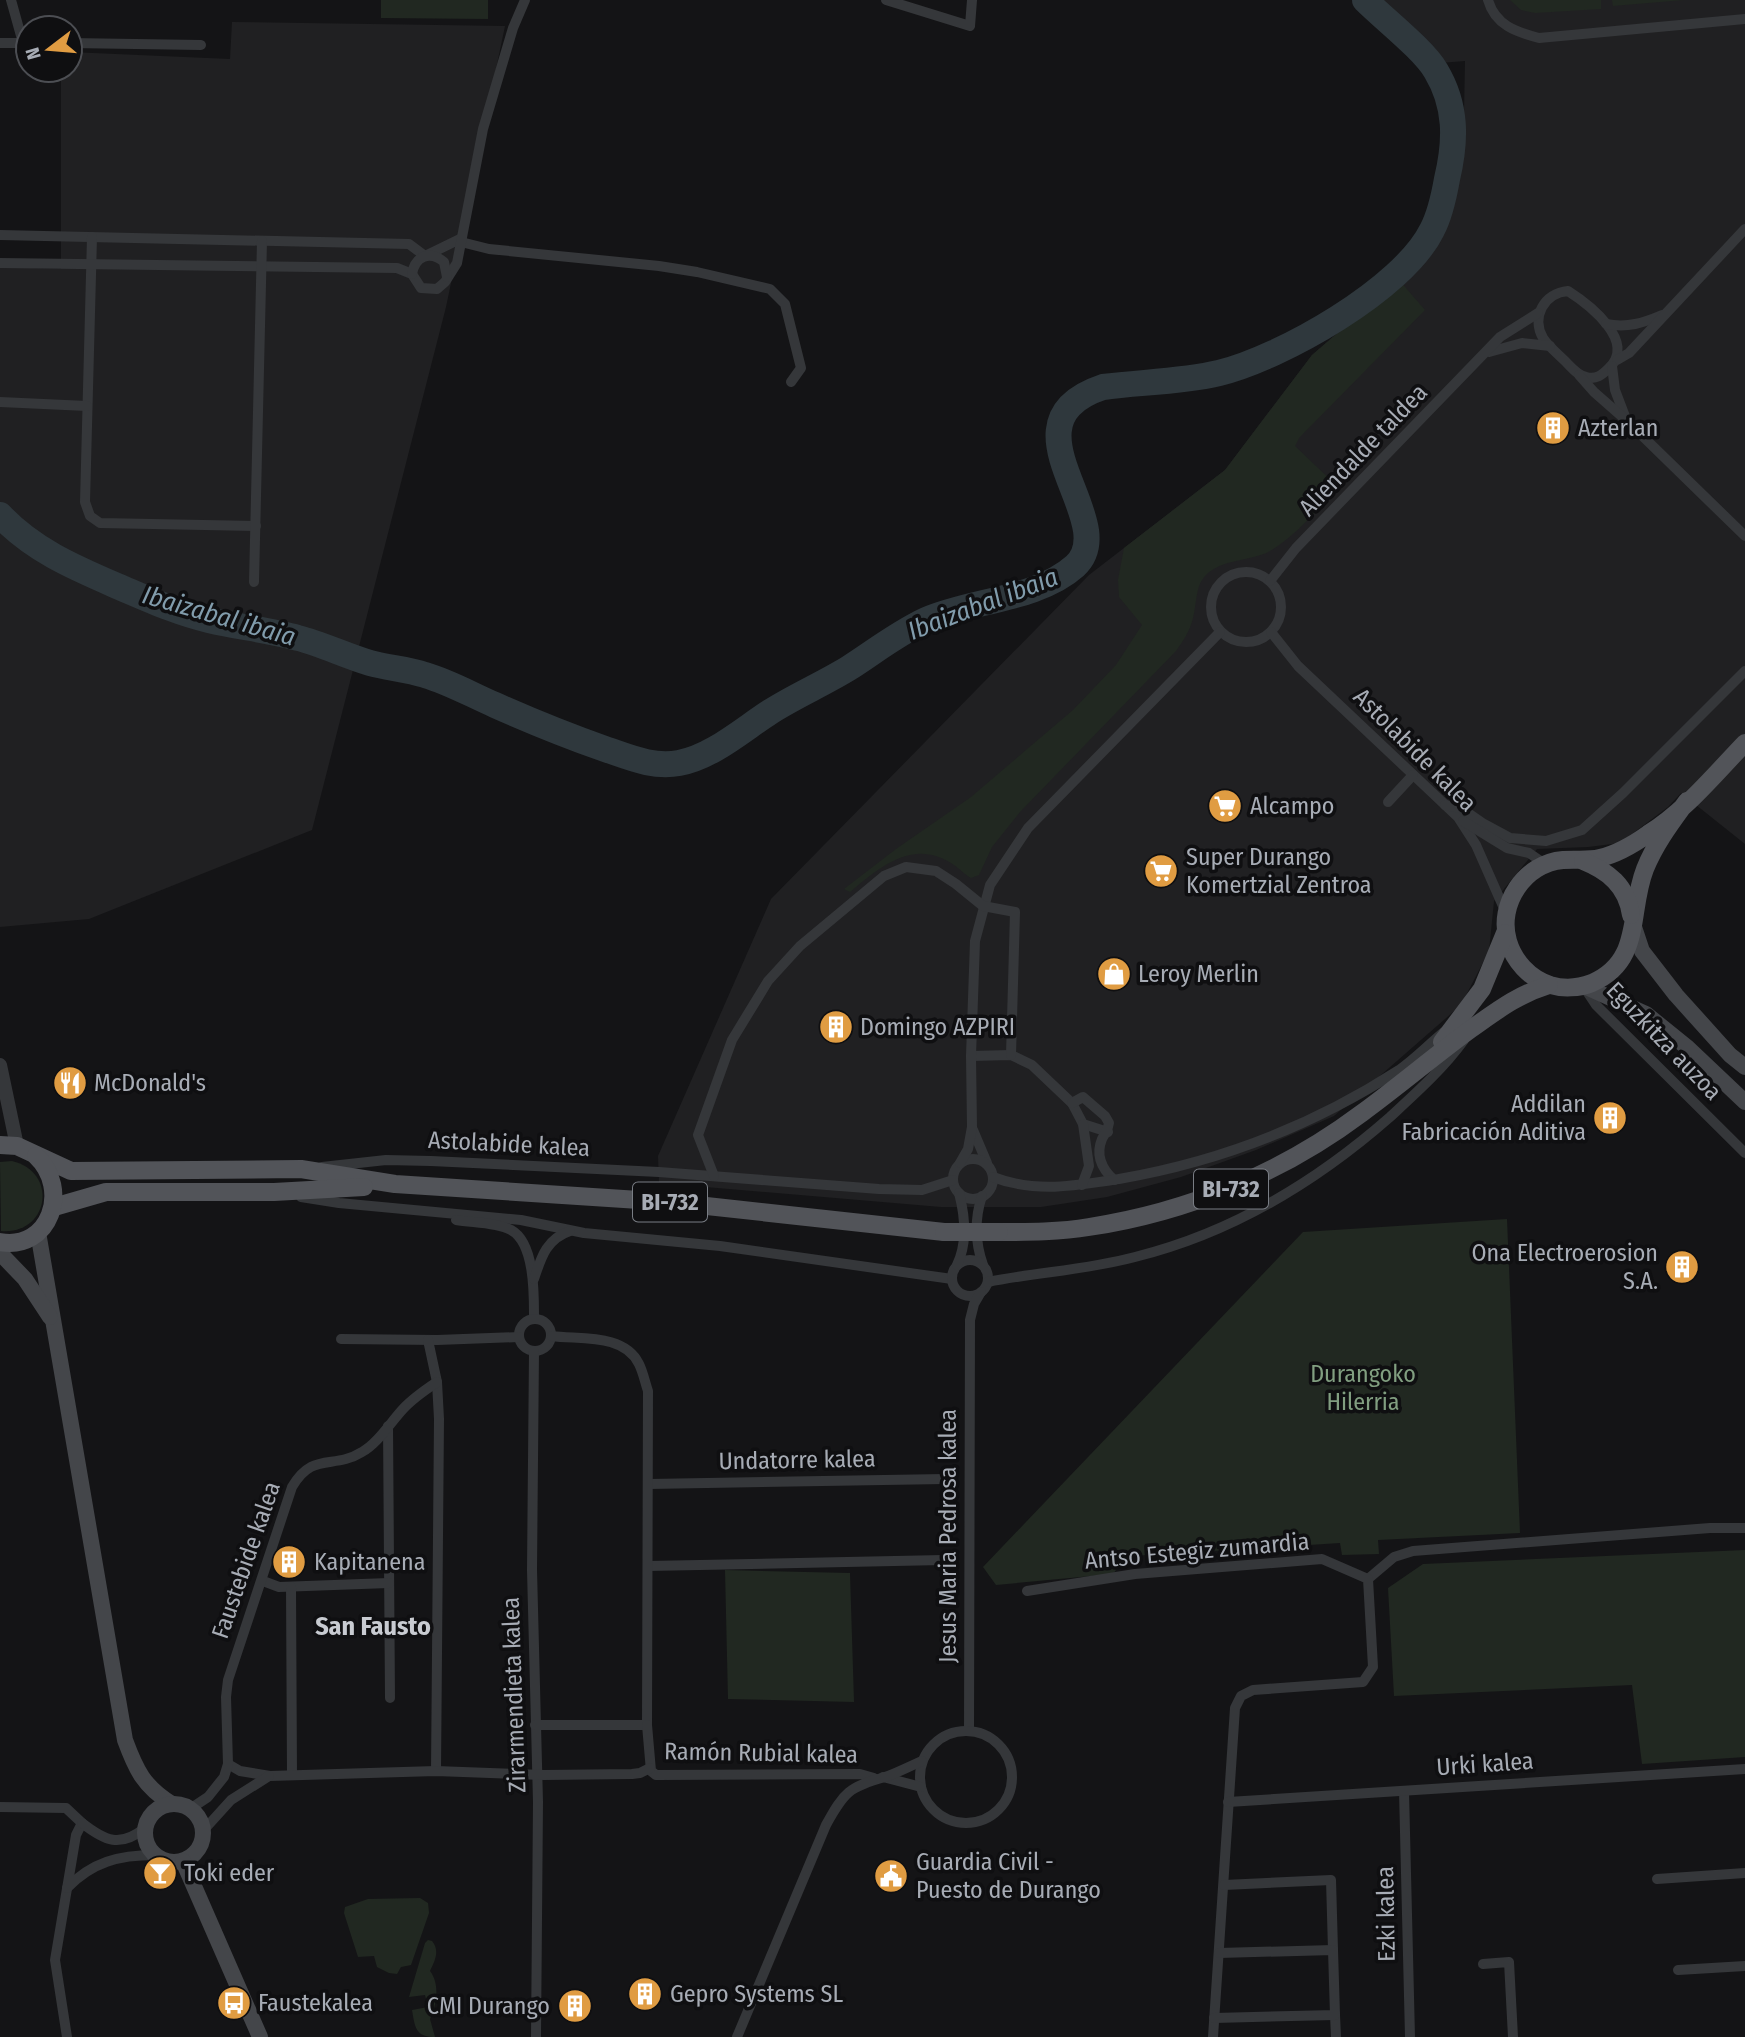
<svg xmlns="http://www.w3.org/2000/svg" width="1745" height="2037" viewBox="0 0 1745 2037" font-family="'Fira Sans Condensed',sans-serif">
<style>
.built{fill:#202022}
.green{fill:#212821}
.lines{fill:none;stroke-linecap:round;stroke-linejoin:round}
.river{stroke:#2f383d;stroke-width:26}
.minor{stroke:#35373a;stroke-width:10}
.tertiary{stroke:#35373a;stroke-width:14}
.secondary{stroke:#44464a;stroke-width:16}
.primary{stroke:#525459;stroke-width:18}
.primary-bridge{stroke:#525459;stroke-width:18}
.labels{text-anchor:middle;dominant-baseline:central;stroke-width:7;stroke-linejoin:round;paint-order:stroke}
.shield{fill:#0f0f11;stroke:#797d84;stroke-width:2}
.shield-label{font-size:23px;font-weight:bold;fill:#a7acb5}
.poi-label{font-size:24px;fill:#a7acb5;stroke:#0f0f11;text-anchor:start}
.street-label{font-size:24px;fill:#a7acb5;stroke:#0f0f11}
.park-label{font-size:24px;fill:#819e80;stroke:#0f0f11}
.water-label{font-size:26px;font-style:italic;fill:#819cac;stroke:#0f0f11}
.neighbourhood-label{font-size:26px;font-weight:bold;fill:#c8cbd1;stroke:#0f0f11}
</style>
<rect width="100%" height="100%" fill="#141416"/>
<g class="built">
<path d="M1381 0H1745V844L1681 793 1668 807 1620 843 1588 847 1537 849 1494 901 1489 951 1461 1005 1334 1116 1256 1150 1181 1177 1107 1197 1041 1207H941L659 1183 658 1156 771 899 1089 575 1225 470 1312 355 1422 260 1442 228 1451 196 1464 113 1465 61 1440 63 1407 31Z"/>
<path d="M232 22 505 26 446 307 312 830 89 919 0 927V267L61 269V70H70V52L230 59Z"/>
</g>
<g class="green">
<path d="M381 0H488V19L381 18Z"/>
<path d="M1510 0H1601V9L1535 13 1521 10Z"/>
<path d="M1612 0H1684L1613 6Z"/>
<path d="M1399 280 1425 310 1299 438 1295 446 1339 488C1317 509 1296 536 1270 551 1250 562 1222 558 1205 576 1195 587 1197 604 1193 618 1190 631 1183 641 1176 651L1020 812 992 847 979 875 971 878C964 874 960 869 954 865 914 837 880 867 850 892L844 889 896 849 971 797 1073 710 1116 665 1142 625 1119 597 1118 580 1124 548 1225 470 1312 355Z"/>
<path d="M12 1161C59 1172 49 1235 1 1231L0 1162Z"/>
<path d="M1507 1219 1520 1533 1378 1540 1379 1554 1342 1555 1340 1543 1116 1557 1119 1566 1113 1574 996 1585 983 1567 1303 1232Z"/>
<path d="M1745 1550V1757L1642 1764 1632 1685 1394 1696 1388 1588 1423 1564Z"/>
<path d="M725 1570 850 1573 854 1702 728 1699Z"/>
<path d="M420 1898 428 1903 429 1913 411 1965 401 1967 397 1974 389 1973 377 1967 374 1956 358 1957 344 1913 345 1907 368 1899Z"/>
<path d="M428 1940 432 1941C440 1951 435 1960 430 1971 440 1984 437 2004 430 2019L435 2037C415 2037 415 2027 412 2010L428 2007 425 1995 409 1997 425 1943Z"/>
</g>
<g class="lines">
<path class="river" d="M0 515C35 552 78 569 124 589 152 601 179 613 209 620 238 627 269 630 298 638 322 644 346 656 370 663 388 668 407 669 425 675 449 682 472 695 495 705 531 721 568 736 605 749 629 757 653 768 679 763 712 757 742 730 770 712 795 696 823 684 849 668 874 652 898 633 926 620 971 600 1037 600 1075 566 1124 521 995 423 1103 387 1141 382 1181 382 1219 373 1281 358 1403 289 1432 230 1440 215 1444 196 1447 179 1456 141 1457 106 1436 71 1424 50 1384 19 1365 0"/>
<g class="minor">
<path d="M11 0 23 43"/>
<path d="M886 0 970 26 972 0"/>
<path d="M1488 0C1495 25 1516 32 1539 38L1745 19"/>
<path d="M0 43H28"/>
<path d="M70 43 201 45"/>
<path d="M0 235 409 244 425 256 462 238"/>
<path d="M92 237 85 502 90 516 100 523 256 526"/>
<path d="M461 242 489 249 659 266 697 272 770 289 785 304 801 368 791 382"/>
<path d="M0 263 397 268 412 274 421 288 437 289 445 282 457 263 483 129 513 28 525 0"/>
<path d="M412 274C415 256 430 250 444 262L447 277"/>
<path d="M1568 291C1590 305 1637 342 1609 368 1602 375 1596 380 1586 377 1577 375 1571 367 1565 361 1558 354 1549 347 1543 338 1531 317 1544 293 1568 291Z"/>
<path d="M1606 324C1628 328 1643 323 1662 315"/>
<path d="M1489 352 1522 343 1550 346"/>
<path d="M1617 360 1629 353 1745 229"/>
<path d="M1612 366 1615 390 1626 419"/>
<path d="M1579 375 1594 392 1627 421 1745 536"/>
<path d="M0 402 87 406"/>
<circle cx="1246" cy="607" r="35"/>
<path d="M1270 581 1296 548 1500 337 1538 313"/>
<path d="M254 582 262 241"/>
<path d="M1271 632 1298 666 1458 817 1476 845 1506 913"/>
<path d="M1388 802 1413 775"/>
<path d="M1445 805 1461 808 1484 824 1510 838 1546 841 1582 830 1623 793 1745 671"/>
<path d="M1463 821 1507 848 1529 853 1545 864"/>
<path d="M1584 987 1596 1005 1745 1153"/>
<path d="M971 1056 1011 1055 1032 1065 1072 1103 1083 1124 1108 1132"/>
<path d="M1072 1103 1083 1097 1105 1116 1109 1123C1108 1131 1105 1133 1102 1139 1095 1156 1102 1169 1114 1180"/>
<path d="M973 1130 987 1163"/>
<circle cx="973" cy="1179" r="20"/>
<path d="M960 1163 968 1149 972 1127 971 1056 975 941 990 885 1028 828 1220 632"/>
<path d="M322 1167 386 1160 431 1161 659 1172 879 1189 922 1190 953 1180"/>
<path d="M714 1176 698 1135 732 1040 768 981 800 946 884 876 906 867 936 871 956 884 983 906 1015 912 1011 1055"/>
<path d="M993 1177C1034 1193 1076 1186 1119 1179 1218 1162 1314 1125 1399 1070 1415 1059 1429 1044 1444 1032"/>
<path d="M1082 1185 1089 1166 1083 1124"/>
<path d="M982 1196C974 1220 975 1242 983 1265"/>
<path d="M301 1197 339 1203 521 1220 584 1233 720 1246 952 1279"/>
<path d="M456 1220C473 1223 495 1222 511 1230 535 1243 534 1295 534 1318"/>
<circle cx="970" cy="1278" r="18"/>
<path d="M957 1265C968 1242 965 1216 959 1193"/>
<path d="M534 1279C541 1258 546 1239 570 1231"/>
<path d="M988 1282C1037 1272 1087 1270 1135 1257 1232 1233 1316 1182 1390 1117 1416 1093 1443 1069 1464 1040"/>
<circle cx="535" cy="1335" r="16"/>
<path d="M341 1339 437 1340 519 1337"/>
<path d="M428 1340 437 1382 439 1419 436 1771"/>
<path d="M534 1351 532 1570 538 1802 536 2037"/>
<path d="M388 1426 390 1698"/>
<path d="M649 1484 945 1479"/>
<path d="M648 1566 943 1560"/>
<path d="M1368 1579 1394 1557 1413 1551 1710 1528H1745"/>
<path d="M263 1581 279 1587 389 1583"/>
<path d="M291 1587 292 1775"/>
<path d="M1027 1591 1135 1574 1322 1559 1368 1579 1373 1667 1363 1682 1253 1690 1241 1696 1235 1708 1213 2037"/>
<path d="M535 1725H647L648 1391C645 1382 643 1372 639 1364 624 1333 579 1340 552 1336"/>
<path d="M647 1725 651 1771 656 1775 860 1774 874 1778"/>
<path d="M969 1730 970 1320 974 1304 981 1292"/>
<circle cx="966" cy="1777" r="46"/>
<path d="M228 1764 240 1771 270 1776 436 1771 544 1775 632 1774 640 1773 650 1768"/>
<path d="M883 1777 921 1787"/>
<path d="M1404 1791 1410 2037"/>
<path d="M1228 1802 1745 1769"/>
<path d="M0 1807 66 1808 82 1823 76 1835 55 1960 67 2037"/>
<path d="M190 1809 208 1797 224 1777 228 1764 226 1697 228 1680 292 1487C313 1451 333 1470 362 1452 378 1443 390 1423 403 1409 413 1398 425 1390 437 1382"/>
<path d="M82 1823C105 1841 120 1848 145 1828"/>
<path d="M202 1832 231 1800 269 1776"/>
<path d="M1657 1879 1745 1873"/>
<path d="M1224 1885 1331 1880 1333 1950"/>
<path d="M67 1888C92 1862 119 1855 155 1855"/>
<path d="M1483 1964 1509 1962 1513 2037"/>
<path d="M1678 1970 1745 1966"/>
<path d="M1335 2015 1336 2037"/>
<path d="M1214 2018 1335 2015 1333 1950 1219 1953"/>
<path d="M737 2037 826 1825C844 1792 849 1787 885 1777 897 1773 910 1766 922 1761"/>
</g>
<path class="tertiary" d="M0 1065 17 1146"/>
<g class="secondary">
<path d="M1633 924 1642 951 1676 995 1730 1055 1745 1067"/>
<path d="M1584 986 1646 1014 1688 1048 1745 1102"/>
<path d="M38 1232 125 1740C136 1770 144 1787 172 1804"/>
<path d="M0 1253 25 1279 50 1317"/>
<circle cx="174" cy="1833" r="29"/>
<path d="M183 1861 260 2037"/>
</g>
<g class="primary">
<path d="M1687 801C1671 823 1655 844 1645 869 1628 912 1643 961 1592 983 1579 988 1563 989 1550 985 1529 978 1514 961 1508 941 1497 904 1525 863 1563 860 1576 859 1588 861 1600 858 1617 854 1634 844 1648 834 1685 811 1715 774 1745 743"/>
<path d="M1583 861C1608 871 1627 886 1631 915"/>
<path d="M1442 1042 1482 989 1505 933"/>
<path d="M0 1145 17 1146 71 1171 301 1169 395 1184 670 1202 944 1232"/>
<path d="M54 1207 106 1192H274L364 1187"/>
<path d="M999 1232C1029 1232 1060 1232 1089 1227 1188 1212 1282 1173 1362 1113 1399 1086 1434 1056 1471 1029 1498 1010 1517 995 1549 985"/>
<path d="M0 1242C50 1251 71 1189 36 1156"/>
</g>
<path class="primary-bridge" d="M944 1232H999"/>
</g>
<defs>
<g id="building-disc" transform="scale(1.75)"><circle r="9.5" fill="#e09c42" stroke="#0f0f11"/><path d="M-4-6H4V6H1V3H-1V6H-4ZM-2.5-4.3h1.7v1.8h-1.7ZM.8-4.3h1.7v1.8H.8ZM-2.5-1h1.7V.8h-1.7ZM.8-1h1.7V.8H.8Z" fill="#fff"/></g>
<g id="supermarket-disc" transform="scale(1.75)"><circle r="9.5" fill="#e09c42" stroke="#0f0f11"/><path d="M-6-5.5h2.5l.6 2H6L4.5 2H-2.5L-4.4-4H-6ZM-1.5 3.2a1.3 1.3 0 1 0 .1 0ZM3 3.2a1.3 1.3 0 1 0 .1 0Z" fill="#fff"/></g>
<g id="shop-disc" transform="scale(1.75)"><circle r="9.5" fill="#e09c42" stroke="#0f0f11"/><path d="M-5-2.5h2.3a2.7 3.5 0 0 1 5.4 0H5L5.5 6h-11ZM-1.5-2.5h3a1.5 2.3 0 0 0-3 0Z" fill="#fff"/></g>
<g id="restaurant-disc" transform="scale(1.75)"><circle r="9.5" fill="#e09c42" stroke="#0f0f11"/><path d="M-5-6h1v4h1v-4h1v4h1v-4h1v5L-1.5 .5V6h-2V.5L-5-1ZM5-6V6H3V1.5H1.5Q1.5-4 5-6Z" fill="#fff"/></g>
<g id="bar-disc" transform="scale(1.75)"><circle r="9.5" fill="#e09c42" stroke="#0f0f11"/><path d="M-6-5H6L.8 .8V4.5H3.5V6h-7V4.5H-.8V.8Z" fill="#fff"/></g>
<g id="civic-disc" transform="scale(1.75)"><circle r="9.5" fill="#e09c42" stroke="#0f0f11"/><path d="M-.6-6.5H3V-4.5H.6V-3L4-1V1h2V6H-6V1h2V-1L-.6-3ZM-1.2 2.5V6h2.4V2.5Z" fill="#fff"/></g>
<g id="bus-disc" transform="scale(1.75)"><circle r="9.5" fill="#e09c42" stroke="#0f0f11"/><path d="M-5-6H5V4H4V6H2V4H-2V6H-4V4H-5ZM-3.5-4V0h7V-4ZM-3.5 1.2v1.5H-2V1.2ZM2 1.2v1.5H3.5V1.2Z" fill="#fff"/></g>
</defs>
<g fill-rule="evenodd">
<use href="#building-disc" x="1553" y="428"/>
<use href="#supermarket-disc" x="1225" y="806"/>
<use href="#supermarket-disc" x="1161" y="871"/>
<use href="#shop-disc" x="1114" y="974"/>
<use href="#building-disc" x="836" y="1027"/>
<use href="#restaurant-disc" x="70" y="1083"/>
<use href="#building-disc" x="1610" y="1118"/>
<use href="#building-disc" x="1682" y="1267"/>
<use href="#building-disc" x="289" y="1562"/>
<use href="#bar-disc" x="160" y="1873"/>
<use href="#civic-disc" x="891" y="1876"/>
<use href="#building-disc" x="645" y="1994"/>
<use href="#bus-disc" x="234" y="2003"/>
<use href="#building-disc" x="575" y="2006"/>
</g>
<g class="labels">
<g class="shield">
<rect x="1194" y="1169.5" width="74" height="39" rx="5"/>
<rect x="633" y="1182.5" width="74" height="39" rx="5"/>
</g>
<g class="shield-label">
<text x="1231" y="1189">BI-732</text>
<text x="670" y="1202">BI-732</text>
</g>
<g class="poi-label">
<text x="1578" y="428">Azterlan</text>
<text x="1250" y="806">Alcampo</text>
<text x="1186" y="857">Super Durango<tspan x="1186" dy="28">Komertzial Zentroa</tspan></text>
<text x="1138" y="974">Leroy Merlin</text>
<text x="860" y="1027">Domingo AZPIRI</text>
<text x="94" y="1083">McDonald's</text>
<text x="1586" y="1104" text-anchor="end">Addilan<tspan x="1586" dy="28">Fabricación Aditiva</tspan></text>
<text x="1658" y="1253" text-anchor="end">Ona Electroerosion<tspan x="1658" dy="28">S.A.</tspan></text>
<text x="314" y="1562">Kapitanena</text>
<text x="916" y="1862">Guardia Civil -<tspan x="916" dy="28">Puesto de Durango</tspan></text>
<text x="184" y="1873">Toki eder</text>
<text x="670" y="1994">Gepro Systems SL</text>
<text x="258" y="2003">Faustekalea</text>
<text x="550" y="2006" text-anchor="end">CMI Durango</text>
</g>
<g class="street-label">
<text transform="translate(1363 450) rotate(-46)">Aliendalde taldea</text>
<text transform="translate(1415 750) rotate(45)">Astolabide kalea</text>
<text transform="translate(1664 1041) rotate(46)">Eguzkitza auzoa</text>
<text transform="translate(509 1144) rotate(3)">Astolabide kalea</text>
<text transform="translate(797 1460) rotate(-1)">Undatorre kalea</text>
<text transform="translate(948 1536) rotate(-90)">Jesus Maria Pedrosa kalea</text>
<text transform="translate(1197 1551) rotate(-5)">Antso Estegiz zumardia</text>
<text transform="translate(246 1560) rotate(-71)">Faustebide kalea</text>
<text transform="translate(514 1695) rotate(-92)">Zirarmendieta kalea</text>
<text transform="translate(761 1753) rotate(1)">Ramón Rubial kalea</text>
<text transform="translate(1485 1764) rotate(-4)">Urki kalea</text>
<text transform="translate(1386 1914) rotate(-91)">Ezki kalea</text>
</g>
<g class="park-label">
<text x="1363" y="1374">Durangoko<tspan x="1363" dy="28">Hilerria</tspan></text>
</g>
<g class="water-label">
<text transform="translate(983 604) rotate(-21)">Ibaizabal ibaia</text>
<text transform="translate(219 616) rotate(16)">Ibaizabal ibaia</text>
</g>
<g class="neighbourhood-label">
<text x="373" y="1626">San Fausto</text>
</g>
</g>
<g transform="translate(49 49) rotate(254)"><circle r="33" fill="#0f0f11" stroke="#4c4e53" stroke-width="2"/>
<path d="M0-5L12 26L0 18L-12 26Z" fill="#e09c42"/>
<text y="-10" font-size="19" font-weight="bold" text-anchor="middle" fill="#a7acb5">N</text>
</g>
</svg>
